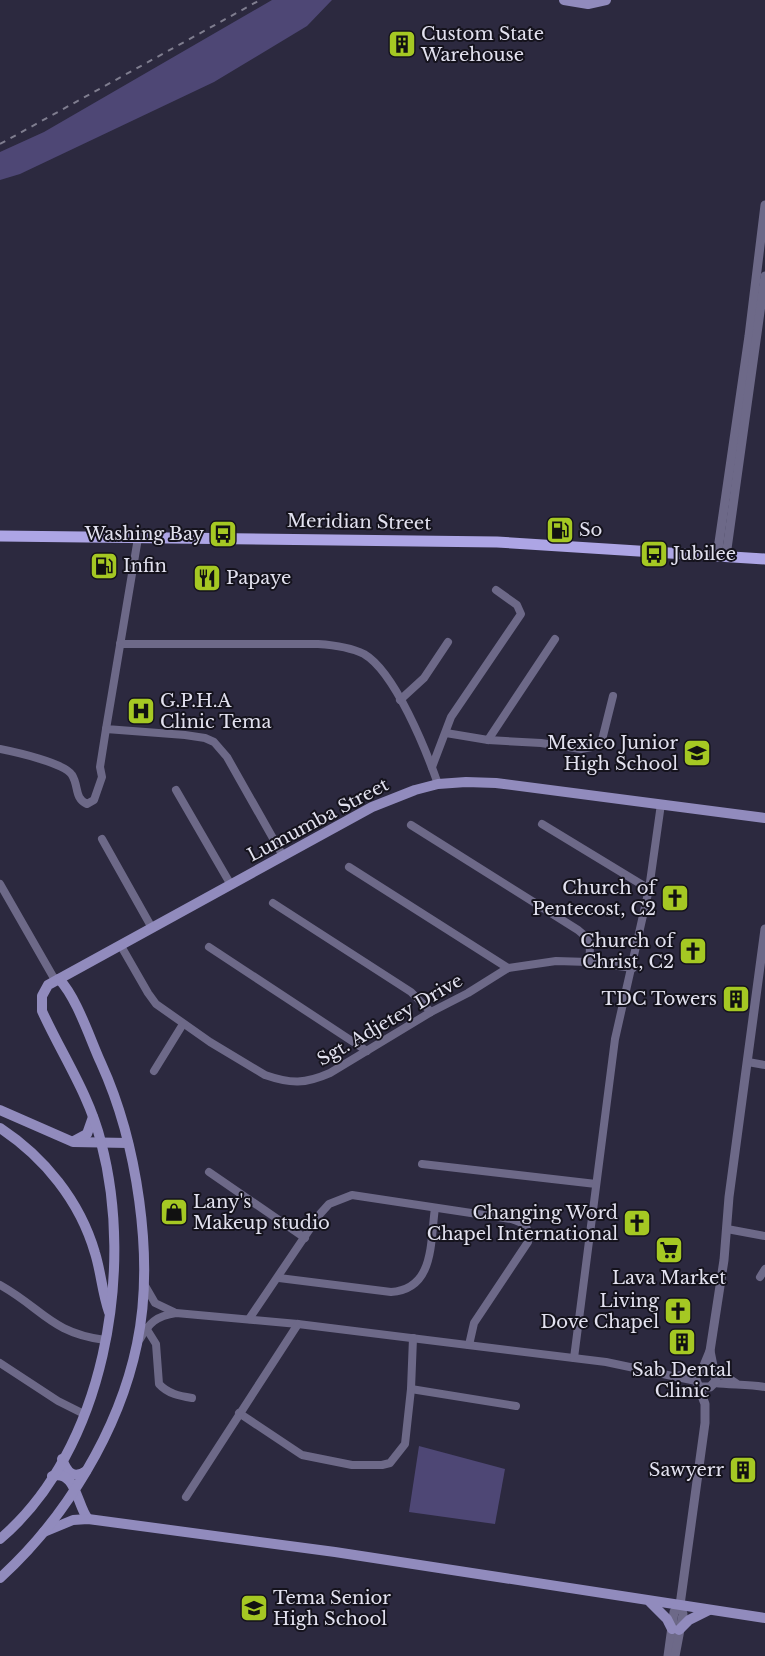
<svg xmlns="http://www.w3.org/2000/svg" width="765" height="1656" viewBox="0 0 765 1656" font-family="'Libre Baskerville',serif">
<style>
.green{fill:#4e4775}
.lines{fill:none;stroke-linecap:round;stroke-linejoin:round}
.minor{stroke:#6d6988;stroke-width:8}
.tertiary{stroke:#6d6988;stroke-width:9}
.secondary{stroke:#918bbd;stroke-width:10}
.primary{stroke:#ada5e5;stroke-width:11}
.rail{stroke:#7f7d8f;stroke-width:2;stroke-dasharray:6 6;stroke-linecap:butt}
.labels{text-anchor:middle;dominant-baseline:central;stroke-width:4;stroke-linejoin:round;paint-order:stroke}
.poi-label{font-size:18px;fill:#e2e1ef;stroke:#15131d;text-anchor:start}
.street-label{font-size:18px;fill:#e2e1ef;stroke:#15131d}
</style>
<rect width="100%" height="100%" fill="#2c293f"/>
<g class="green">
<path d="M272 0H332L307 26 214 82 20 174 0 180V152L44 132Z"/>
<path d="M419 1446 505 1469 495 1524 409 1512Z"/>
</g>
<g class="lines">
<g class="minor">
<path d="M138 538 106 729 185 735 205 738 214 742 227 757 283 856"/>
<path d="M120 644H318C333 645 350 647 364 654 395 672 426 750 438 784"/>
<path d="M400 700 424 678 448 642"/>
<path d="M446 733 488 740 541 743 581 749 592 747 602 740 613 696"/>
<path d="M488 740 555 639"/>
<path d="M0 749C15 752 65 763 72 775 79 786 74 798 87 804L94 800 102 777 100 767 106 729"/>
<path d="M432 767 451 717 521 614 517 605 496 590"/>
<path d="M176 790 231 885"/>
<path d="M542 824 649 889"/>
<path d="M411 825 578 930C591 940 591 946 589 962"/>
<path d="M102 839 152 928"/>
<path d="M349 867 508 968"/>
<path d="M0 884 55 980"/>
<path d="M273 903 411 992 431 1012"/>
<path d="M121 946 148 993 156 1004 210 1042 265 1075C291 1084 305 1084 330 1073L431 1012 468 993 508 968 556 961 589 962 633 968"/>
<path d="M209 947 367 1051"/>
<path d="M748 1062 765 1065"/>
<path d="M154 1071 183 1024"/>
<path d="M422 1164 596 1184"/>
<path d="M209 1172 305 1238"/>
<path d="M727 1229 765 1236"/>
<path d="M760 1277 765 1269"/>
<path d="M279 1278 391 1292C435 1289 430 1242 435 1208"/>
<path d="M144 1284 155 1303 174 1312"/>
<path d="M0 1285C43 1309 51 1333 105 1340"/>
<path d="M249 1319 320 1214 329 1204 352 1195 511 1219C525 1223 530 1227 528 1242L474 1323 469 1345"/>
<path d="M146 1328 156 1344 159 1384C168 1394 180 1396 192 1398"/>
<path d="M140 1339C149 1323 156 1316 176 1313L298 1324 606 1362 696 1381"/>
<path d="M574 1358 615 1039 649 889 661 804"/>
<path d="M0 1363 58 1401 84 1414"/>
<path d="M716 1374 727 1377 736 1383"/>
<path d="M675 1376 697 1372"/>
<path d="M715 1383C731 1385 748 1384 765 1387"/>
<path d="M411 1389 516 1406"/>
<path d="M239 1413 302 1455 352 1465H382L390 1463 405 1444 411 1389 413 1338"/>
<path d="M186 1497 298 1324"/>
</g>
<g class="tertiary">
<path d="M717 556 749 336 765 205"/>
<path d="M726 556 765 276"/>
<path d="M701 1387H710L716 1381 710 1351"/>
<path d="M668 1656 674 1612 680 1605"/>
<path d="M675 1656 683 1614 680 1605 705 1423V1404L695 1377 703 1368 710 1351 724 1260 729 1197 765 929"/>
</g>
<g class="secondary">
<path d="M564 0 588 4 606 0"/>
<path d="M0 1110 73 1142 128 1143"/>
<path d="M0 1128C44 1157 80 1201 95 1253 101 1272 102 1292 109 1312"/>
<path d="M74 1141 87 1134 93 1117"/>
<path d="M62 1459C67 1472 73 1480 86 1471"/>
<path d="M52 1476C76 1469 77 1506 88 1519"/>
<path d="M44 1532 73 1520 88 1519 335 1552 765 1618"/>
<path d="M0 1539C105 1450 135 1270 101 1142 89 1094 62 1055 42 1011V996L48 985 372 807 415 790 438 784 466 782 496 783 765 818"/>
<path d="M0 1578C65 1519 119 1431 137 1344 155 1258 137 1142 101 1063 90 1039 77 998 59 979"/>
<path d="M650 1602 667 1619 672 1629"/>
<path d="M679 1630 689 1620 709 1610"/>
</g>
<path class="primary" d="M0 536 497 542 765 559"/>
<path class="rail" d="M0 144 260 0"/>
</g>
<defs>
<g id="building-square" transform="scale(1.4375)"><rect x="-9" y="-9" width="18" height="18" rx="4" fill="#a5c823" stroke="#15131d"/><path d="M-4-6H4V6H1V3H-1V6H-4ZM-2.5-4.3h1.7v1.8h-1.7ZM.8-4.3h1.7v1.8H.8ZM-2.5-1h1.7V.8h-1.7ZM.8-1h1.7V.8H.8Z" fill="#111"/></g>
<g id="fuel-square" transform="scale(1.4375)"><rect x="-9" y="-9" width="18" height="18" rx="4" fill="#a5c823" stroke="#15131d"/><path d="M-5.5-6h7V0h2V4h1.3V-2.5L3-4.5l.8-.8L6-3V5H2.5V1h-1V6h-7ZM-4.2-4.7v3.2H.2V-4.7Z" fill="#111"/></g>
<g id="bus-square" transform="scale(1.4375)"><rect x="-9" y="-9" width="18" height="18" rx="4" fill="#a5c823" stroke="#15131d"/><path d="M-5-6H5V4H4V6H2V4H-2V6H-4V4H-5ZM-3.5-4V0h7V-4ZM-3.5 1.2v1.5H-2V1.2ZM2 1.2v1.5H3.5V1.2Z" fill="#111"/></g>
<g id="restaurant-square" transform="scale(1.4375)"><rect x="-9" y="-9" width="18" height="18" rx="4" fill="#a5c823" stroke="#15131d"/><path d="M-5-6h1v4h1v-4h1v4h1v-4h1v5L-1.5 .5V6h-2V.5L-5-1ZM5-6V6H3V1.5H1.5Q1.5-4 5-6Z" fill="#111"/></g>
<g id="hospital-square" transform="scale(1.4375)"><rect x="-9" y="-9" width="18" height="18" rx="4" fill="#a5c823" stroke="#15131d"/><path d="M-5-5h3v3.5h4V-5h3V5h-3V1.5h-4V5h-3Z" fill="#111"/></g>
<g id="school-square" transform="scale(1.4375)"><rect x="-9" y="-9" width="18" height="18" rx="4" fill="#a5c823" stroke="#15131d"/><path d="M0-5L7-2L0 1L-7-2ZM-4 1L0 2.5L4 1V4Q0 6-4 4Z" fill="#111"/></g>
<g id="church-square" transform="scale(1.4375)"><rect x="-9" y="-9" width="18" height="18" rx="4" fill="#a5c823" stroke="#15131d"/><path d="M-1.2-6h2.4v3.5h3.3v2.4h-3.3V6h-2.4V-.1h-3.3v-2.4h3.3Z" fill="#111"/></g>
<g id="shop-square" transform="scale(1.4375)"><rect x="-9" y="-9" width="18" height="18" rx="4" fill="#a5c823" stroke="#15131d"/><path d="M-5-2.5h2.3a2.7 3.5 0 0 1 5.4 0H5L5.5 6h-11ZM-1.5-2.5h3a1.5 2.3 0 0 0-3 0Z" fill="#111"/></g>
<g id="supermarket-square" transform="scale(1.4375)"><rect x="-9" y="-9" width="18" height="18" rx="4" fill="#a5c823" stroke="#15131d"/><path d="M-6-5.5h2.5l.6 2H6L4.5 2H-2.5L-4.4-4H-6ZM-1.5 3.2a1.3 1.3 0 1 0 .1 0ZM3 3.2a1.3 1.3 0 1 0 .1 0Z" fill="#111"/></g>
</defs>
<g fill-rule="evenodd">
<use href="#building-square" x="402" y="44"/>
<use href="#fuel-square" x="560" y="530"/>
<use href="#bus-square" x="223" y="534"/>
<use href="#bus-square" x="654" y="554"/>
<use href="#fuel-square" x="104" y="566"/>
<use href="#restaurant-square" x="207" y="578"/>
<use href="#hospital-square" x="141" y="711"/>
<use href="#school-square" x="697" y="753"/>
<use href="#church-square" x="675" y="898"/>
<use href="#church-square" x="693" y="951"/>
<use href="#building-square" x="736" y="999"/>
<use href="#shop-square" x="174" y="1212"/>
<use href="#church-square" x="637" y="1223"/>
<use href="#supermarket-square" x="669" y="1250"/>
<use href="#church-square" x="678" y="1311"/>
<use href="#building-square" x="682" y="1342"/>
<use href="#building-square" x="743" y="1470"/>
<use href="#school-square" x="254" y="1608"/>
</g>
<g class="labels">
<g class="poi-label">
<text x="421" y="34">Custom State<tspan x="421" dy="21">Warehouse</tspan></text>
<text x="579" y="530">So</text>
<text x="204" y="534" text-anchor="end">Washing Bay</text>
<text x="673" y="554">Jubilee</text>
<text x="123" y="566">Infin</text>
<text x="226" y="578">Papaye</text>
<text x="160" y="701">G.P.H.A<tspan x="160" dy="21">Clinic Tema</tspan></text>
<text x="678" y="743" text-anchor="end">Mexico Junior<tspan x="678" dy="21">High School</tspan></text>
<text x="656" y="888" text-anchor="end">Church of<tspan x="656" dy="21">Pentecost, C2</tspan></text>
<text x="674" y="941" text-anchor="end">Church of<tspan x="674" dy="21">Christ, C2</tspan></text>
<text x="717" y="999" text-anchor="end">TDC Towers</text>
<text x="193" y="1202">Lany's<tspan x="193" dy="21">Makeup studio</tspan></text>
<text x="618" y="1213" text-anchor="end">Changing Word<tspan x="618" dy="21">Chapel International</tspan></text>
<text x="669" y="1278" text-anchor="middle">Lava Market</text>
<text x="659" y="1301" text-anchor="end">Living<tspan x="659" dy="21">Dove Chapel</tspan></text>
<text x="682" y="1370" text-anchor="middle">Sab Dental<tspan x="682" dy="21">Clinic</tspan></text>
<text x="724" y="1470" text-anchor="end">Sawyerr</text>
<text x="273" y="1598">Tema Senior<tspan x="273" dy="21">High School</tspan></text>
</g>
<g class="street-label">
<text transform="translate(359 522) rotate(1)">Meridian Street</text>
<text transform="translate(318 820) rotate(-28)">Lumumba Street</text>
<text transform="translate(390 1020) rotate(-30)">Sgt. Adjetey Drive</text>
</g>
</g>
</svg>
